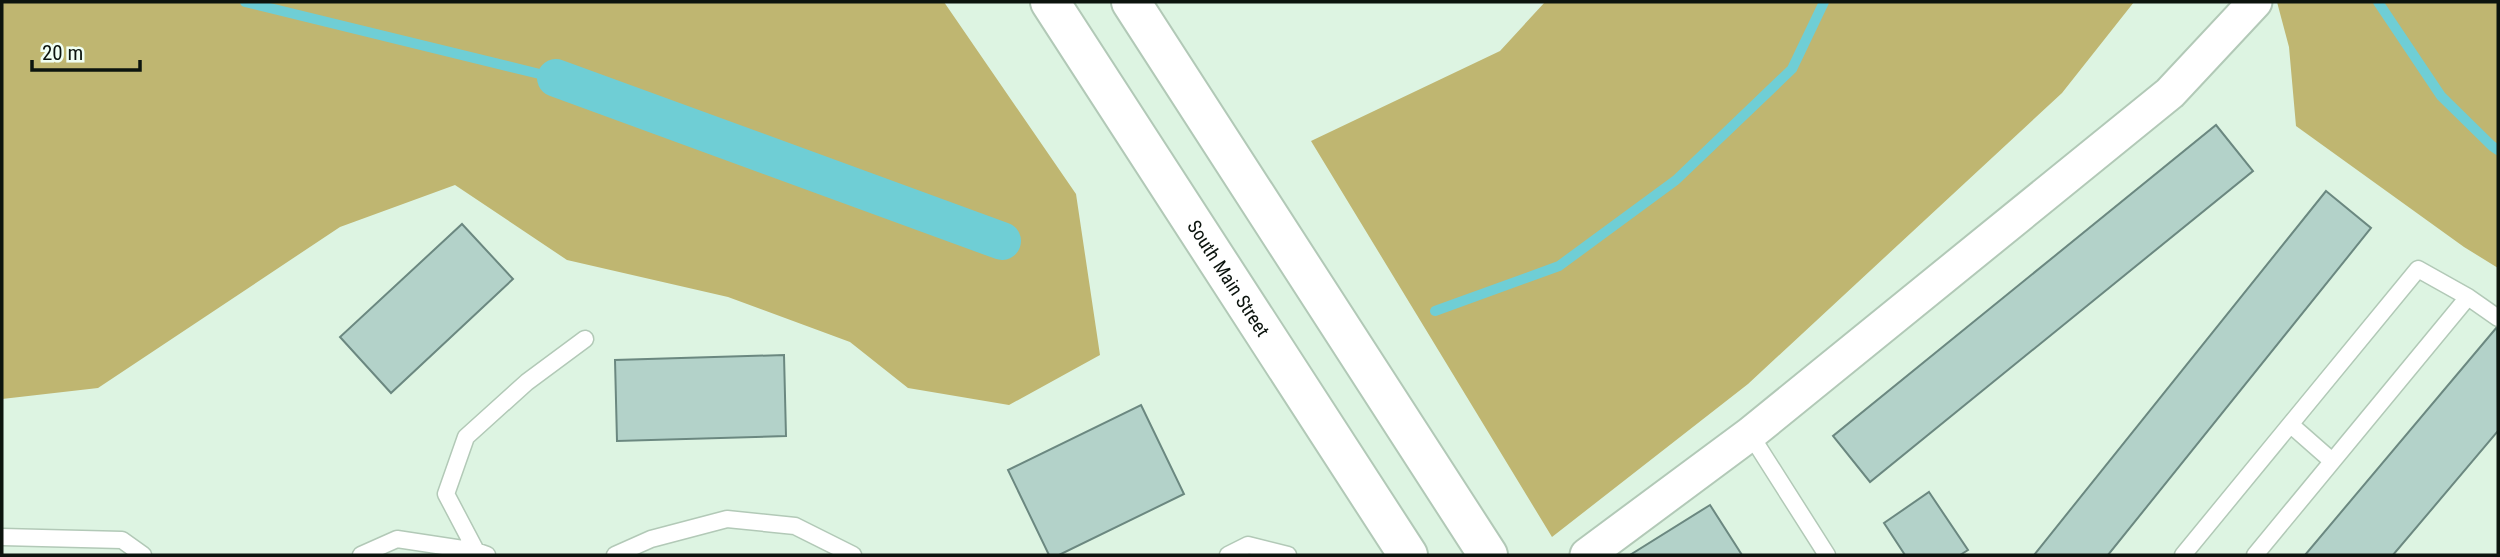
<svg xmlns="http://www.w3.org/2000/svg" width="2500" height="557" viewBox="0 0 2500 557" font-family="'Roboto Condensed',sans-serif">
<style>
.forest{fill:#bfb671}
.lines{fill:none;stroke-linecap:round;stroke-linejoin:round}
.stream{stroke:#6fced5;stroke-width:10}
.canal{stroke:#6fced5;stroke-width:38}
.building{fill:#b3d2c9;stroke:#6b8880;stroke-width:2}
.service-casing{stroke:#b2c9b7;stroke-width:19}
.minor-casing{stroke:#b2c9b7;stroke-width:37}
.secondary-casing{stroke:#b2c9b7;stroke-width:42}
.service{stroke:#fff;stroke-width:16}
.minor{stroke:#fff;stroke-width:33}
.secondary{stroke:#fff;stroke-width:38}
.labels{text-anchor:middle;stroke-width:7;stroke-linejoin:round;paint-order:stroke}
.street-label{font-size:19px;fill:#0c140e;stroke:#f1fff3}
</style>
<rect width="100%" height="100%" fill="#ddf4e2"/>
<!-- forest -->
<path class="forest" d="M2,2H944L1076,194L1100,355L1009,405L908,388L850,342L728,297L567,260L455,185L340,227L98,388L2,399Z
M1545,2H2134L2062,93L1748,384L1552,537L1311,141L1500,51Z
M2277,2H2498V268L2464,247L2296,126L2289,47Z"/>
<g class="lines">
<!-- stream -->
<path class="stream" d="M245,2L556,78
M2378,2L2441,96L2492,146L2498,150
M1435,311L1559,266L1676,180L1792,69L1824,2"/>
<!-- canal -->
<path class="canal" d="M556,78L1002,241"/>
</g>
<!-- building -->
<path class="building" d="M2216,125L2253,171L1870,482L1833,436Z
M2326,191L2371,228L2108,555H2034Z
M462,224L513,279L391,393L340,337Z
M2497,327L2498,431L2393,555H2305Z
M784,355L786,436L617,441L615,360Z
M1141,405L1184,494L1059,555H1049L1008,470Z
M1929,492L1968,550L1960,555H1905L1884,523Z
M1710,505L1742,555H1630Z"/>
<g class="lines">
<!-- service casing -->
<g class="service-casing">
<path id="service" d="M2291,425L2332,461
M1750,434L1827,555
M2,537L122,540L143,555
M361,555L397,539L476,551
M487,555L476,551L446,494L466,437L527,382L585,339
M615,555L651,539L727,519L795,526L853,555
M1228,555L1248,545L1288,555
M2183,555L2418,269L2468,297L2498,318
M2255,555L2468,297"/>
</g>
<!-- minor casing -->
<g class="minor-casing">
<path id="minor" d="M1587,555L1750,434L2170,93L2255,2"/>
</g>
<!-- secondary casing -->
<g class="secondary-casing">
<g id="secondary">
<path id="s1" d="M1050,2L1408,555"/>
<path d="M1131,2L1488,555"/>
</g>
</g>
<!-- service -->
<use href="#service" class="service"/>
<!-- minor -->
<use href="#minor" class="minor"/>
<!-- secondary -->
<use href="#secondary" class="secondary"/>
</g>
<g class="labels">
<!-- street labels -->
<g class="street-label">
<text dy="7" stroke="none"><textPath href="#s1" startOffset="329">South Main Street</textPath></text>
</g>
</g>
<!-- border -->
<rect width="2500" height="557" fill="none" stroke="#0c140e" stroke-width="7"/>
<!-- scale -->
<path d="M32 60v10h108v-10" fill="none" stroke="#0c140e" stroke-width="3.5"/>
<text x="42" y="60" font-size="21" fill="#0c140e" stroke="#f1fff3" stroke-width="5" paint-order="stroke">20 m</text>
</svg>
